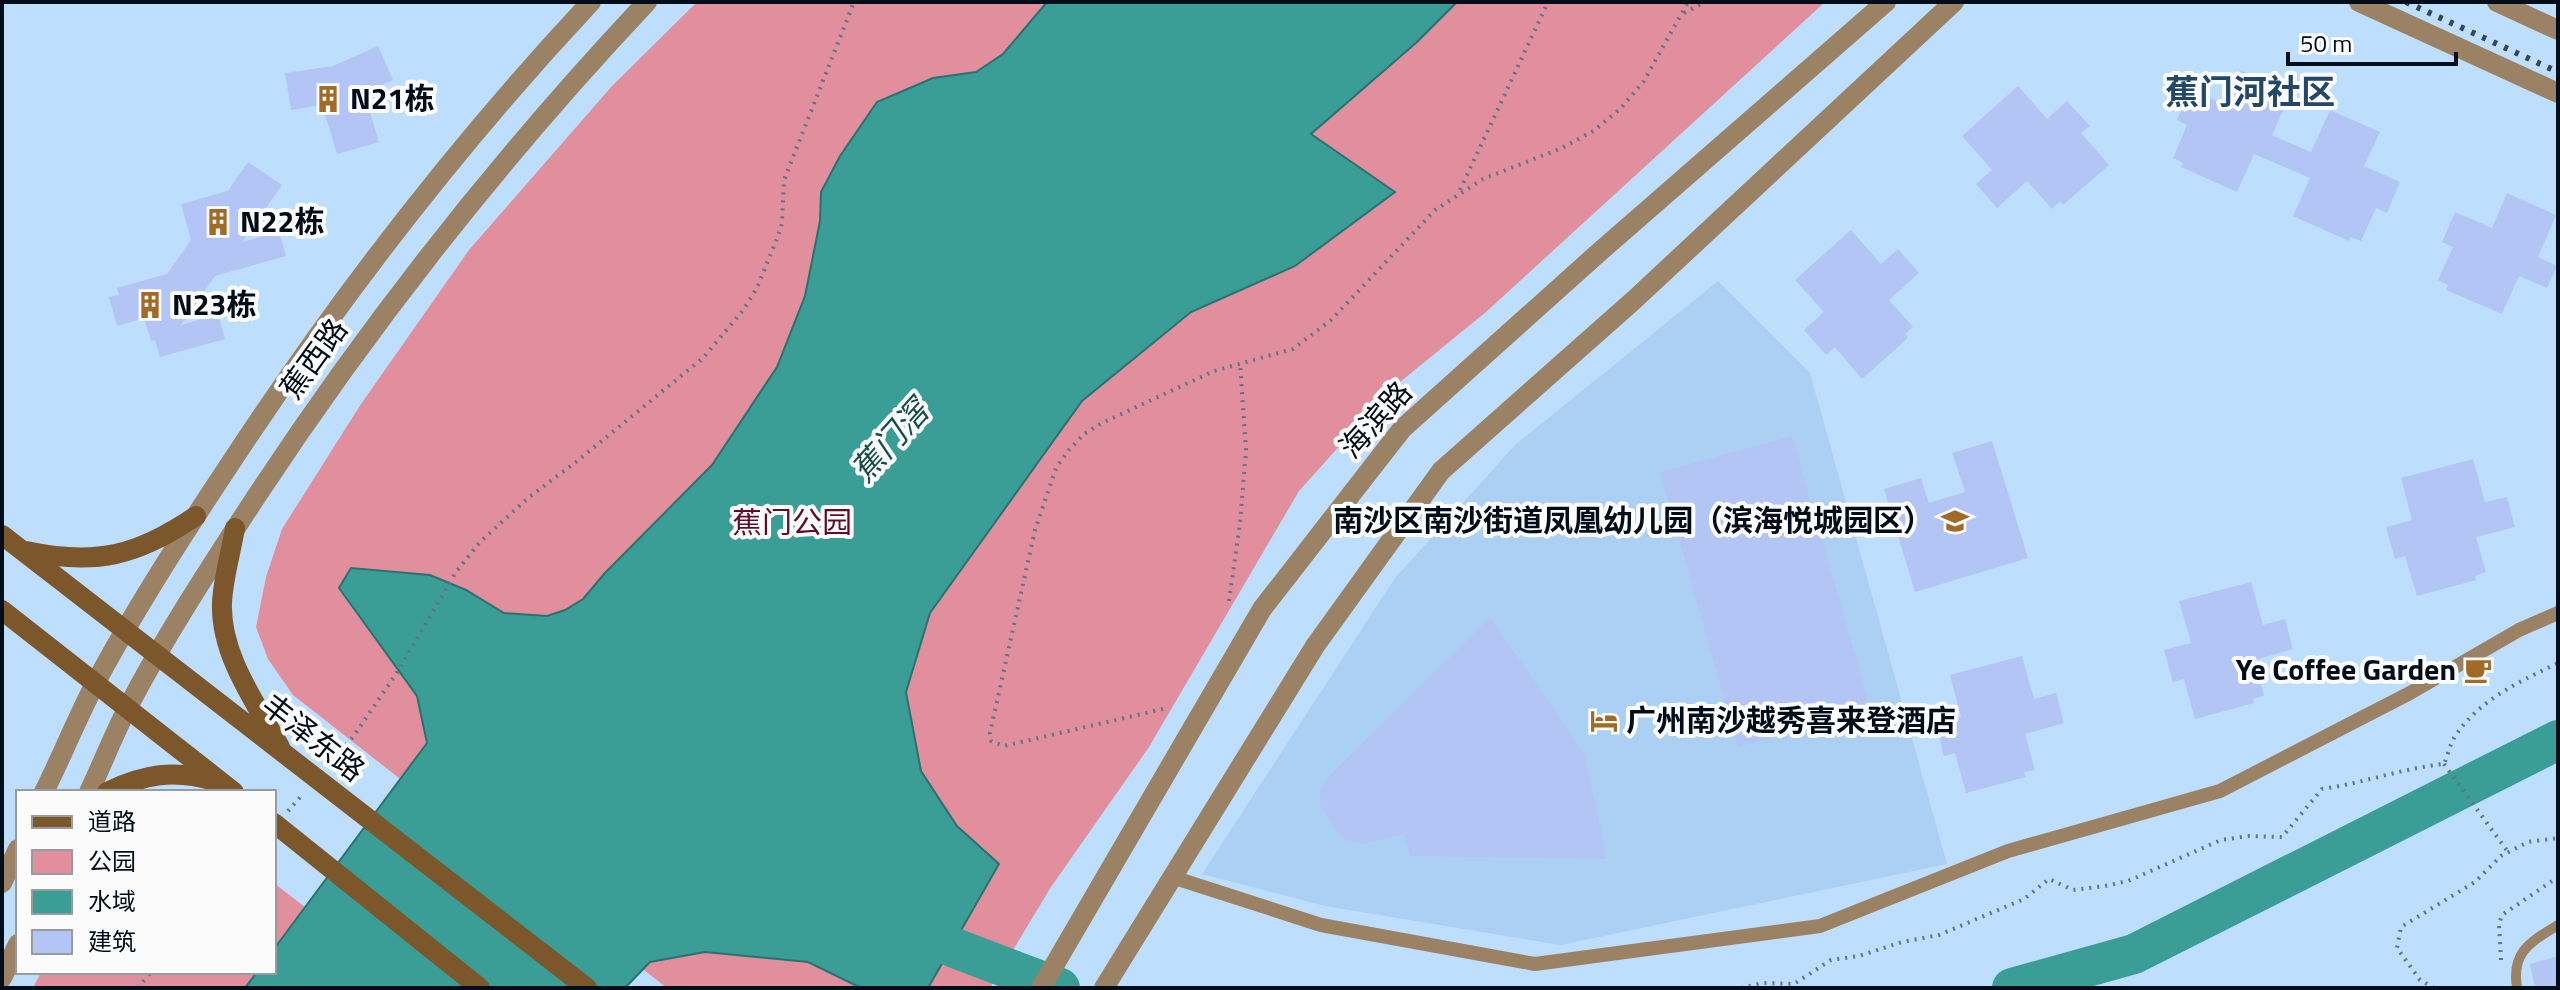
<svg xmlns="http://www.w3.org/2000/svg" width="2560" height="990" viewBox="0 0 2560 990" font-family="'Titillium Web','Noto Sans SC',sans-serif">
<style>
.built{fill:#acd0f3}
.green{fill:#e28f9d}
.water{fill:#3a9d96;stroke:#297271;stroke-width:2}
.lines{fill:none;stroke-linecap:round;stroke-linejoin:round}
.river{stroke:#3a9d96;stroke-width:40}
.building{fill:#b3c5f4}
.path{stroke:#5e748a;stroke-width:4;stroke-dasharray:2 6;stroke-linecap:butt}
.service{stroke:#9c8265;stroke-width:10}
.pedestrian{stroke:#9c8265;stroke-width:14}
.tertiary{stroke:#9c8265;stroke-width:20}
.secondary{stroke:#7c572b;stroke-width:20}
.rail{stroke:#354658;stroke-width:6;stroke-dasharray:4 8;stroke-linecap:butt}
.labels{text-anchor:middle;stroke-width:8;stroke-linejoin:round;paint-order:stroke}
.poi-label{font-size:30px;font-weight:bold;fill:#020d1a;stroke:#fbfbfb;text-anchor:start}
.street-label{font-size:30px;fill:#020d1a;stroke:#fbfbfb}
.park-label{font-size:30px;fill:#5f0c27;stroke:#fbfbfb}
.water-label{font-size:32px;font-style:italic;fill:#144d49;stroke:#fbfbfb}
.quarter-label{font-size:34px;font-weight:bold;fill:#234769;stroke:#fbfbfb}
</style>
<rect width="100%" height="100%" fill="#bedefe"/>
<!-- built -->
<path class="built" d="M1718,281L1810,373L1947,864L1561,945L1325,906L1202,874L1395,578L1515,445Z"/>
<!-- green -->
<path class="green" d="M697,2H1825L1486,312L1389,391L1299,491L1149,747L1051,887L990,988H667L293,695L268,659L256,627L266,577L282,529L361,404L469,250L612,86Z
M274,883L409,988H33L41,972H274Z"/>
<!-- water -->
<path class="water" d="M1047,2H1457L1417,42L1311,134L1395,192L1295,266L1191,312L1082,401L930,613L906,692L921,771L957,826L999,864L928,988H861L808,962L705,952L650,962L625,988H245L257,972H274V949L427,743L417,696L339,588L351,568L430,575L466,590L504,613L547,616L565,610L583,599L604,574L712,465L777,367L805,296L820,221L821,192L840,156L877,102L933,78L976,72L1003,54Z"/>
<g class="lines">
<!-- river -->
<path class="river" d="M952,947L1060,988
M2012,988L2134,954L2558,740"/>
</g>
<!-- building -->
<path class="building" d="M378,46L393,80L364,93L379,142L337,154L322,105L291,110L285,73L333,66Z
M2241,71L2291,93L2272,135L2292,144L2311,152L2330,110L2380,132L2364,166L2400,182L2387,213L2376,208L2361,241L2351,237L2349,241L2293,216L2310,178L2254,154L2237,192L2181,167L2183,163L2173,158L2187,125L2177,120L2190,89L2226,105Z
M2018,86L2047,119L2067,101L2090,126L2081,133L2109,165L2063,205L2060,201L2052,209L2027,181L1997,208L1976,184L1992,170L1962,136Z
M248,162L282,185L242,242L279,232L286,256L215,276L181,325L218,314L225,339L160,357L155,340L151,341L144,318L117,326L109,297L119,295L117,288L167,274L191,240L181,204L228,191Z
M2507,193L2556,215L2538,257L2557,266L2547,288L2519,276L2502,314L2446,290L2448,285L2438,280L2453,247L2442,242L2455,212L2492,228Z
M1851,230L1881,264L1898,249L1919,273L1889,300L1913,327L1905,334L1908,338L1862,379L1835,347L1826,355L1804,330L1824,312L1795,280Z
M1792,436L1871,710L1738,747L1660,472Z
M1992,441L2028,558L1915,592L1884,489L1921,478L1929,503L1965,492L1952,453Z
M2473,459L2485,502L2507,497L2515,527L2476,537L2486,572L2475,576L2476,580L2417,596L2405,556L2395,559L2386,527L2412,520L2401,478Z
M2251,582L2263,625L2285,619L2293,649L2255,660L2264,696L2253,699L2254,703L2195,719L2184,679L2173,682L2164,650L2191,643L2179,601Z
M1490,617L1584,753L1607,859L1410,856L1404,834L1363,844L1346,840L1339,834L1321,806L1320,792L1326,779Z
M2022,656L2034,699L2056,693L2064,723L2025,734L2035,770L2024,772L2026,777L1966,793L1955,753L1944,756L1936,724L1961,717L1950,675Z
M2558,956V988H2535L2530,964Z"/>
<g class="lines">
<!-- path -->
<path class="path" d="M1684,13L1705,2
M1460,190L1548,2
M1229,601L1240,523L1246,450L1240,363
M1163,709L1004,746L991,741L990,733L1035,530L1056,468L1069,450L1084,434L1102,423L1214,371L1293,349L1331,320L1435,210L1483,179L1562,148L1595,130L1621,108L1644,81L1688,2
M330,763L353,737L396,674L456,572L480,542L528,498L576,462L703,358L744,309L757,288L778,236L782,223L784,180L854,2
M2444,764L2508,852
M288,811L303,794
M2501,960L2499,924L2502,915L2558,877
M138,988L151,972
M1741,988L1763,983L1794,984L1831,960L1859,956L1902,942L1939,935L2024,899L2049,879L2073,890L2105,886L2128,881L2221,840L2249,836L2282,837L2322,789C2364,783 2403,768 2444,764C2448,755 2450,743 2456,735C2480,699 2521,681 2558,663
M2434,988L2420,980L2397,948L2401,927L2475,882L2501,856L2528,842L2558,838"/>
<!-- service -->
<path class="service" d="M2517,988C2511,951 2531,942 2558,925"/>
<!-- pedestrian -->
<path class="pedestrian" d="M1172,877L1321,925L1535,964L1820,926L2008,851L2220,791L2410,693L2519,630L2558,613"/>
<!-- tertiary -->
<path class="tertiary" d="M2359,2L2558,93
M2497,2L2558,30
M44,792C62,756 77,718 96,682C135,609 180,539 226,470C334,305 456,146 591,2
M89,792C102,765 113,736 127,709C165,636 211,566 256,497C372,321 502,156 647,2
M2,883L18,849
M2,978L18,944
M1041,988L1262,609L1402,429L1596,255L1886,2
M1104,988L1315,646L1441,471L1634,300L1954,2"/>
<!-- secondary -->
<path class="secondary" d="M235,528C231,553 223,578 222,603C220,655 256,703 280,747
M2,535L587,988
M26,551C96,566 137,556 196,516
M2,610L234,792
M107,792C144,774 174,769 215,781
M274,823L480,988"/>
<!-- rail -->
<path class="rail" d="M2406,2L2558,72"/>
</g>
<!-- icons -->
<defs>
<g id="building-bare" transform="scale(2.16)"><path d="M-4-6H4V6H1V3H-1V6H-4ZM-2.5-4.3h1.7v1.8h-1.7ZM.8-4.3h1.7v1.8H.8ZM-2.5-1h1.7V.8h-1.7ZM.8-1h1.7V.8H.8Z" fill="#a16a25" stroke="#fbfbfb" stroke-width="2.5" paint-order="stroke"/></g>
<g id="school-bare" transform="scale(2.16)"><path d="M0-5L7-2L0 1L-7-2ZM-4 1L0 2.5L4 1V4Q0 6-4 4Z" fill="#a16a25" stroke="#fbfbfb" stroke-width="2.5" paint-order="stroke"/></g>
<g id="cafe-bare" transform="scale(2.16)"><path d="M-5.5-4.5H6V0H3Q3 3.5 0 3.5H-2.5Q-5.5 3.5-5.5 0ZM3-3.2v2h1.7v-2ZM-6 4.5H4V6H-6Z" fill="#a16a25" stroke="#fbfbfb" stroke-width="2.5" paint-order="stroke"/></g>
<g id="hotel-bare" transform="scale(2.16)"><path d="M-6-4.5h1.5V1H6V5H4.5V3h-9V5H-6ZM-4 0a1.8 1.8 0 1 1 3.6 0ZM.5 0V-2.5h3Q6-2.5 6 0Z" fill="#a16a25" stroke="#fbfbfb" stroke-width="2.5" paint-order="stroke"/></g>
</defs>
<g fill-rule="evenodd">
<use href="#building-bare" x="328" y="99"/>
<use href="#building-bare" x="218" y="222"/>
<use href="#building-bare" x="150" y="305"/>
<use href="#school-bare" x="1955" y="521"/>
<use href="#cafe-bare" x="2478" y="670"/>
<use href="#hotel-bare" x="1604" y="721"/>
</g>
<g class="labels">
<!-- poi labels -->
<g class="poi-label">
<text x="350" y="109">N21栋</text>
<text x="240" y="232">N22栋</text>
<text x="172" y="315">N23栋</text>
<text x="1933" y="531" text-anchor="end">南沙区南沙街道凤凰幼儿园（滨海悦城园区）</text>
<text x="2456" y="680" text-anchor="end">Ye Coffee Garden</text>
<text x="1626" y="731">广州南沙越秀喜来登酒店</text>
</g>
<!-- street labels -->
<g class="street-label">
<text transform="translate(314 359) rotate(-54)" y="10">蕉西路</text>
<text transform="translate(1376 420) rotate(-48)" y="10">海滨路</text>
<text transform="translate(313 738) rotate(38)" y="10">丰泽东路</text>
</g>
<!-- park labels -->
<g class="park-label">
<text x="792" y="533">蕉门公园</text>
</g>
<!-- water labels -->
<g class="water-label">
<text transform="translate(890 441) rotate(-48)" y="11">蕉门滘</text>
</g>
<!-- quarter labels -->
<g class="quarter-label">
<text x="2250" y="104">蕉门河社区</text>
</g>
</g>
<!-- border -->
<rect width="2560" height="990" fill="none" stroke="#020d1a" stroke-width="8"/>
<!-- legend -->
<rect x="16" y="790" width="260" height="184" fill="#fbfbfb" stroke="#979ca1" stroke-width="2"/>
<rect x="32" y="816" width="40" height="12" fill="#7c572b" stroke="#979ca1" stroke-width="2"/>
<text x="88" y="830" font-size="24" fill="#020d1a">道路</text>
<rect x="32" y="850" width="40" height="24" fill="#e28f9d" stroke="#979ca1" stroke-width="2"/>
<text x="88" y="870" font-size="24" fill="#020d1a">公园</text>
<rect x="32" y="890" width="40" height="24" fill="#3a9d96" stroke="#979ca1" stroke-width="2"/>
<text x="88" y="910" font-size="24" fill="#020d1a">水域</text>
<rect x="32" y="930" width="40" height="24" fill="#b3c5f4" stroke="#979ca1" stroke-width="2"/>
<text x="88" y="950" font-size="24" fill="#020d1a">建筑</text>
<!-- scale -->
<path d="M2288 52v12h168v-12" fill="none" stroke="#020d1a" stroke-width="4"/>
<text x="2300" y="52" font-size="24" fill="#020d1a" stroke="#fbfbfb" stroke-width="6" paint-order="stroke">50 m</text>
</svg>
